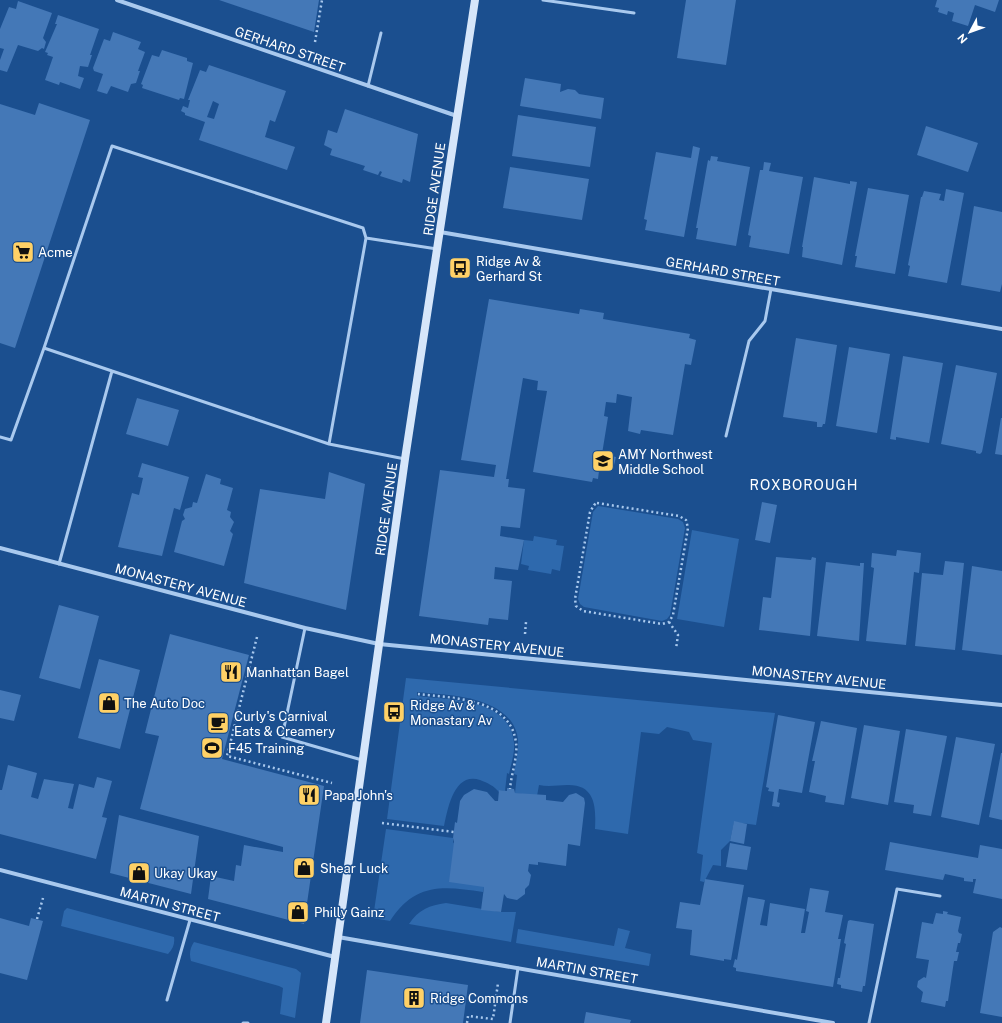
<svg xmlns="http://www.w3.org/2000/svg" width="1002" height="1023" viewBox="0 0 1002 1023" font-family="'Public Sans',sans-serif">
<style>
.green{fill:#2e69ad}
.building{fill:#4478b7;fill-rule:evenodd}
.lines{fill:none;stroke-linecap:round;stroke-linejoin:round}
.path{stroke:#a9c9ee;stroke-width:2.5;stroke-dasharray:2 3;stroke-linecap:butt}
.lane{stroke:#a9c9ee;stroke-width:3}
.street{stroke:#a9c9ee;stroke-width:4}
.secondary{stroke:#d6e6fa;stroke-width:8}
.labels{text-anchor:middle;stroke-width:3;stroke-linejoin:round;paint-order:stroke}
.street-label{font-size:13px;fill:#fff;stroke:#1b4f8f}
.poi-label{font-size:13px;fill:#fff;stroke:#1b4f8f;text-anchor:start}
.neighbourhood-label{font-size:14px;letter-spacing:1px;fill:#fff;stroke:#1b4f8f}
</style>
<rect width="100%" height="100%" fill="#1b4f8f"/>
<!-- green -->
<path class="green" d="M598,506L678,519L683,522L685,528L670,615L667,619L662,621L584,607L580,604L578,599L593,512Z
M692,530L739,539L724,627L677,619Z
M534,536L557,540L556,545L564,546L560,571L552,569L551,574L528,570L529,566L521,564L524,540L533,541Z
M406,678L775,713L756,825L734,822L730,841L721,850V866L713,865L704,882L700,881L703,855L697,853L712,743L693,740L689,732L667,727L659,734L641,732L628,834L595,829C596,808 596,784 567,785C558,785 549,787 539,785L537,796L515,793L517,775L514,774C516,761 520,747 517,734C507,696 448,695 417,692V696C450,700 510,698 514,743C515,753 511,764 509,774L507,773L505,791L499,790V792C494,786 488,783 480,780C454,772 448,808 444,826L387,819Z
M386,829L453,838V842L484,887L483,892C444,886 415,882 390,921L373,918Z
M446,903L501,912H516L511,942L409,924C418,910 430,905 446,903Z
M67,908L174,937C175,944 173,949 168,954L61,926L64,911Z
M618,928L630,931L625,948L651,954L649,966L516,943L518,929L614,946Z
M194,942L296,969L301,973L295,1018L280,1014L283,988L279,986L191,961C189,954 190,948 194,942Z"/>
<!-- building -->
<path class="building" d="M219,0H319L314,32Z
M686,0H736L726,65L677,58Z
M937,0H999L995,12L975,5L968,26L952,21L954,13L948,11L947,15L938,12L939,8L935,7Z
M18,1L52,13L43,38L46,42L44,49L42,48L38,51L18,45L7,72L0,70V60L4,49L0,48V29L9,7L16,9Z
M58,15L99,29L90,55H92L88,67L80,66L78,76L84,78L80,89L60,82L59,85L45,80L53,57L47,55L48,53L45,52L57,24H55Z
M113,32L141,42L138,49L145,52L138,71H140L136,83L131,84L128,92L111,86L107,94L97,91L103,74L94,71L93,68L104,39L110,41Z
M162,50L187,58V61L193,63L184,99L180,98L179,100L142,88L143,85L141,84L152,55L159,57Z
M209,65L286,91L275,122L270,120L265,137L295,147L287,170L199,140L205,122L185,115V113L181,111L183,106L188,108L190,100H188L200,70L206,72ZM213,101L219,104L214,119L207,117Z
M525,78L561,84L560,92L568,89L575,90L579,94L604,98L601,119L520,106Z
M39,103L90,120L15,348L0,343V104L35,115Z
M345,109L418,134L410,182L403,179L402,183L380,176L382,172L380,171L378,175L363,170L365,166L330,155L332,149L324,145L328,130L337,133Z
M518,115L596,127L590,167L512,156Z
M926,126L978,143L968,172L917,155Z
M693,146L700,148L684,237L645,230L647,220L644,219L656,152L691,158Z
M711,156L718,157L717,161L750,167L736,246L696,239L698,228H696L708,160L710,161Z
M764,162L771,163L769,171L803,177L789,254L749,247L751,236L748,235L760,170H763Z
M510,167L589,179L582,220L503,208Z
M814,177L850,184V181L857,182L842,265L802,257L803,247H802Z
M868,188L909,195L895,274L855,267L857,256H855Z
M946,189L964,193L947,283L908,276L910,266L908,265L921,197H922L924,191L941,194L939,200L944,201Z
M974,206L1002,212V284L1000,292L961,285Z
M489,299L579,314L580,309L604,313L603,319L690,334L689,338L696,340L691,365L685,364L673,435L641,430L640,434L628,431L632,397L617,394L616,403L606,402L604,416L608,417L602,454L616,457L614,465L600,463L598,479L593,478L592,482L533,472L547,391L537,390L538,381L523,378L506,479H509L508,487L525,489L520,528L501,526L500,536L524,540L518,570L495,567L494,579L512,581L508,620L489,618L488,625L419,616L440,470L494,477L496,465L461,460Z
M796,338L837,345L825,424H823L822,427H817V422L783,417Z
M849,347L890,354L877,433L836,426Z
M903,356L943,363L929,443L896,437V440L890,439Z
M956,365L997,373L982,452L980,454L976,453V451L941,444Z
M137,398L179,410L168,446L126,434Z
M1001,418H1002V455L995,454Z
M142,463L189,477L180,510L174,508L162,556L118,547L132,493L139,495L143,478L138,477Z
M329,472L365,484L346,610L244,583L260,489L325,499Z
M206,474L221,479L220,484L233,488L227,510L231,512L230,517L234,522L230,531L233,534L224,566L174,552L182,521L185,519L183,515L185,509L192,507L193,502L197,503Z
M762,502L777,505L770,543L755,540Z
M897,550L921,553L919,573L914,572L906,645L866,641L874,568L871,567L872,553L896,556Z
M776,557L811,560L812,557L816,558L810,636L759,630L763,597L771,598Z
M945,561L964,563L955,650L915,646L922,573L943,575Z
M826,562L860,566V563H864L859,641L817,636Z
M972,566L1002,571V655L962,650Z
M59,605L99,616L80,689L39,678Z
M170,634L249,655L222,759L324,786L304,924L208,899L211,876L234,881L236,865L241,866L244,845L283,852V847L140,809L159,736L145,733Z
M99,659L140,670L120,749L78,738Z
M0,690L21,695L14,721L0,718Z
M778,715L815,722L802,793L779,789L777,802L780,803L779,807L772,806L774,792L768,791L769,788L766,787Z
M821,721L857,728L844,805L825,802L826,796L809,792L815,761H812Z
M864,725L900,731L888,805L851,798Z
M906,729L947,736L931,816L913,813L914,805L894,802Z
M956,737L995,744L979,825L941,817Z
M1001,753H1002V820L989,817Z
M8,765L37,773L31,797L38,799L44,779L74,784L68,808L73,809L79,784L94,788L97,777L112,781L102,817L107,818L96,859L0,834V790H2Z
M507,788L514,789L515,793L546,795V800L563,802L569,795L576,793L584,798L585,803L580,846L568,844L566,866L538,862V865L529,864L528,871L531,875L529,885L525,889V894L517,900L507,898L504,894L501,912L481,910L484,887L449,882L454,842L453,838L455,822L457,823L460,801L464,795L474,789L487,792L495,801H498L499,790L507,791Z
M119,815L199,836L191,894L110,873Z
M734,821L747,824L744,844L730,841Z
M890,842L978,858L980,845L1002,849V899L973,893L976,879H973V882L964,881V878L945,874L943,880L885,870Z
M730,843L751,847L747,870L726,867Z
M705,879L744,885L731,960L724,959V961L690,955L692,930L676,928L680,902L700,905Z
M810,888L829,891L825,912L843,915L838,939H841L833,987L736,971V968L733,967L735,959L737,960L748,897L765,900L760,925L767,926L770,903L805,909L801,933H805L809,912L806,911Z
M943,911L948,912L947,914L961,917L958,931L959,933L962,934L960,943H958L956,952H959L957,961H954L948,1001H946L945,1007L921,1002L923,992L917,987L918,981L924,977L926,978L929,960L916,958L922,922L933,924L936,913L943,914Z
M0,918L29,926L31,918L43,921L27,980L0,973Z
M850,920L874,924L865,986H863L862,992L841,988V985L837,984L838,978H840L846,944L844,943L848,921Z
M1000,927L1002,928V1017L980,1013L993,932Z
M367,970L468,985L463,1023H360Z
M586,1012L631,1020L630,1023H584Z"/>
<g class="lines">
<!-- path -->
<path class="path" d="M315,42L322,0
M597,503L679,516L686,520L688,528L673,615L669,622L662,624L583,611L576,606L575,599L590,512L594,505Z
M669,622L678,635L676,649
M525,634L526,622
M257,637L227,756L332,783
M418,694C452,698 511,698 516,743C518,756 511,775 510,789
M382,823L454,832
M37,919L43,898
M467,1023L468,1016L493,1019L498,983"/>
<!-- lane -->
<path class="lane" d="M543,0L634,13
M368,86L381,33
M366,238L437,249
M112,371L44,348L112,146L363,228L366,238L329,444
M726,436L749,341L765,321L771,289
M0,437L11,440L44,348
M59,564L112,371L329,444L405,459
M305,628L282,737L362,760
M167,1000L190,920
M243,1023H248
M510,1023L518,968
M869,1023L897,889L940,896"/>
<!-- street -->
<path class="street" d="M117,0L457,116
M440,232L1002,329
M0,548L305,628L379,644L1002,705
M0,870L335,957
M338,937L833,1023"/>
<!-- secondary -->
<path class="secondary" d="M326,1023L405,459L475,0"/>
</g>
<!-- icons -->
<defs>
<g id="supermarket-square" transform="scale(1.15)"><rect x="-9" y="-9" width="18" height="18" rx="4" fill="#ffd166" stroke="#1b4f8f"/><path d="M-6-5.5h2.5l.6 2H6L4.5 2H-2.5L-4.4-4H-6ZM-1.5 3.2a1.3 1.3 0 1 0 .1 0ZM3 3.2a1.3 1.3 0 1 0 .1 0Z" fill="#111"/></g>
<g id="bus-square" transform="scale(1.15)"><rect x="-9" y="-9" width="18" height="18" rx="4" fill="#ffd166" stroke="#1b4f8f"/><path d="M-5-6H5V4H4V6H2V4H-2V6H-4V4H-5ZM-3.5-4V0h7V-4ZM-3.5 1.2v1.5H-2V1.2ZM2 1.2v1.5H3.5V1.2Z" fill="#111"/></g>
<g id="school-square" transform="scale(1.15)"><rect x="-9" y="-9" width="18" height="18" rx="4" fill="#ffd166" stroke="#1b4f8f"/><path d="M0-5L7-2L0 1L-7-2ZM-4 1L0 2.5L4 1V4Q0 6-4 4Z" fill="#111"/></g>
<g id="restaurant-square" transform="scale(1.15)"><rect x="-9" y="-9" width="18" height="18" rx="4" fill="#ffd166" stroke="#1b4f8f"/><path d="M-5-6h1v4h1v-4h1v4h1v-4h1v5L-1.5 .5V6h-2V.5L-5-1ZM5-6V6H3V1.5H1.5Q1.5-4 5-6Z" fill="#111"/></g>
<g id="shop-square" transform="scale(1.15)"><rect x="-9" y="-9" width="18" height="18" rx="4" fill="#ffd166" stroke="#1b4f8f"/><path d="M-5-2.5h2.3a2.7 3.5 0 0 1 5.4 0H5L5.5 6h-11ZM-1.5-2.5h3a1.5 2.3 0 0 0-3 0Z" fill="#111"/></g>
<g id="cafe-square" transform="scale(1.15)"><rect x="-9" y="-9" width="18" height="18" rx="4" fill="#ffd166" stroke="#1b4f8f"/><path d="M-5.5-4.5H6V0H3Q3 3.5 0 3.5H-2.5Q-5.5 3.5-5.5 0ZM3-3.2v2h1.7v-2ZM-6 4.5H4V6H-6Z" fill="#111"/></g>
<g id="stadium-square" transform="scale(1.15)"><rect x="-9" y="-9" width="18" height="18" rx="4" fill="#ffd166" stroke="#1b4f8f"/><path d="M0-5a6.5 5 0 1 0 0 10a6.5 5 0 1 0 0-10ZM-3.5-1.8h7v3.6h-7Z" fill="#111"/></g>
<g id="building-square" transform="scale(1.15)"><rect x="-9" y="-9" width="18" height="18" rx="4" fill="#ffd166" stroke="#1b4f8f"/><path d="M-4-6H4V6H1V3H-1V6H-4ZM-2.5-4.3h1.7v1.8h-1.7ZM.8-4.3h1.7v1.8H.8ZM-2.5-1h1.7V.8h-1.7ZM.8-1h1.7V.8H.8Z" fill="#111"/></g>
</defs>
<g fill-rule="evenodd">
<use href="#supermarket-square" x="23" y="252"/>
<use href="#bus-square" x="460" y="268"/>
<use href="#school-square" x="603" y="461"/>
<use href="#restaurant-square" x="231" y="672"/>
<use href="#shop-square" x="109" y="703"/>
<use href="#bus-square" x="394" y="712"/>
<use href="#cafe-square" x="218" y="723"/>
<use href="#stadium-square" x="212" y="748"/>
<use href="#restaurant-square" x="309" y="795"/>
<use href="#shop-square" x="304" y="868"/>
<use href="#shop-square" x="139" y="873"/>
<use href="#shop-square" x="298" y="912"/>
<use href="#building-square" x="414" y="998"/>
</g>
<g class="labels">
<!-- street labels -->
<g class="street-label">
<text transform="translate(290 49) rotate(19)" y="5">GERHARD STREET</text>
<text transform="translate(434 189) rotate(-82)" y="5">RIDGE AVENUE</text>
<text transform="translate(723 271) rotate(10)" y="5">GERHARD STREET</text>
<text transform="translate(386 509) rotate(-82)" y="5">RIDGE AVENUE</text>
<text transform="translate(181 585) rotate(15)" y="5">MONASTERY AVENUE</text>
<text transform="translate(497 645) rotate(6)" y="5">MONASTERY AVENUE</text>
<text transform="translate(819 677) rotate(6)" y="5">MONASTERY AVENUE</text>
<text transform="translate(170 904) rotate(15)" y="5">MARTIN STREET</text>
<text transform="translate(587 970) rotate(10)" y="5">MARTIN STREET</text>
</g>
<!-- poi labels -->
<g class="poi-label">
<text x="38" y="257">Acme</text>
<text x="476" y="266">Ridge Av &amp;<tspan x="476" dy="15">Gerhard St</tspan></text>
<text x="618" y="459">AMY Northwest<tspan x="618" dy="15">Middle School</tspan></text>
<text x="246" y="677">Manhattan Bagel</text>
<text x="124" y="708">The Auto Doc</text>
<text x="410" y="710">Ridge Av &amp;<tspan x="410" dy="15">Monastary Av</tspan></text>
<text x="234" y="721">Curly's Carnival<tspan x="234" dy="15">Eats &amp; Creamery</tspan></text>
<text x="228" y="753">F45 Training</text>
<text x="324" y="800">Papa John's</text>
<text x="320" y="873">Shear Luck</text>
<text x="154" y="878">Ukay Ukay</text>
<text x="314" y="917">Philly Gainz</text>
<text x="430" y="1003">Ridge Commons</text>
</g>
<!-- neighbourhood labels -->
<g class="neighbourhood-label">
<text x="804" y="490">ROXBOROUGH</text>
</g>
</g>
<!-- north arrow -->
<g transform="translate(970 32) rotate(229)" stroke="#1b4f8f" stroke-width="3" paint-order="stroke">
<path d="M0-3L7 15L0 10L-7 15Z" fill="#ffffff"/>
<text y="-6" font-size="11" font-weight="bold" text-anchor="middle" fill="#ffffff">N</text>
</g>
</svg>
